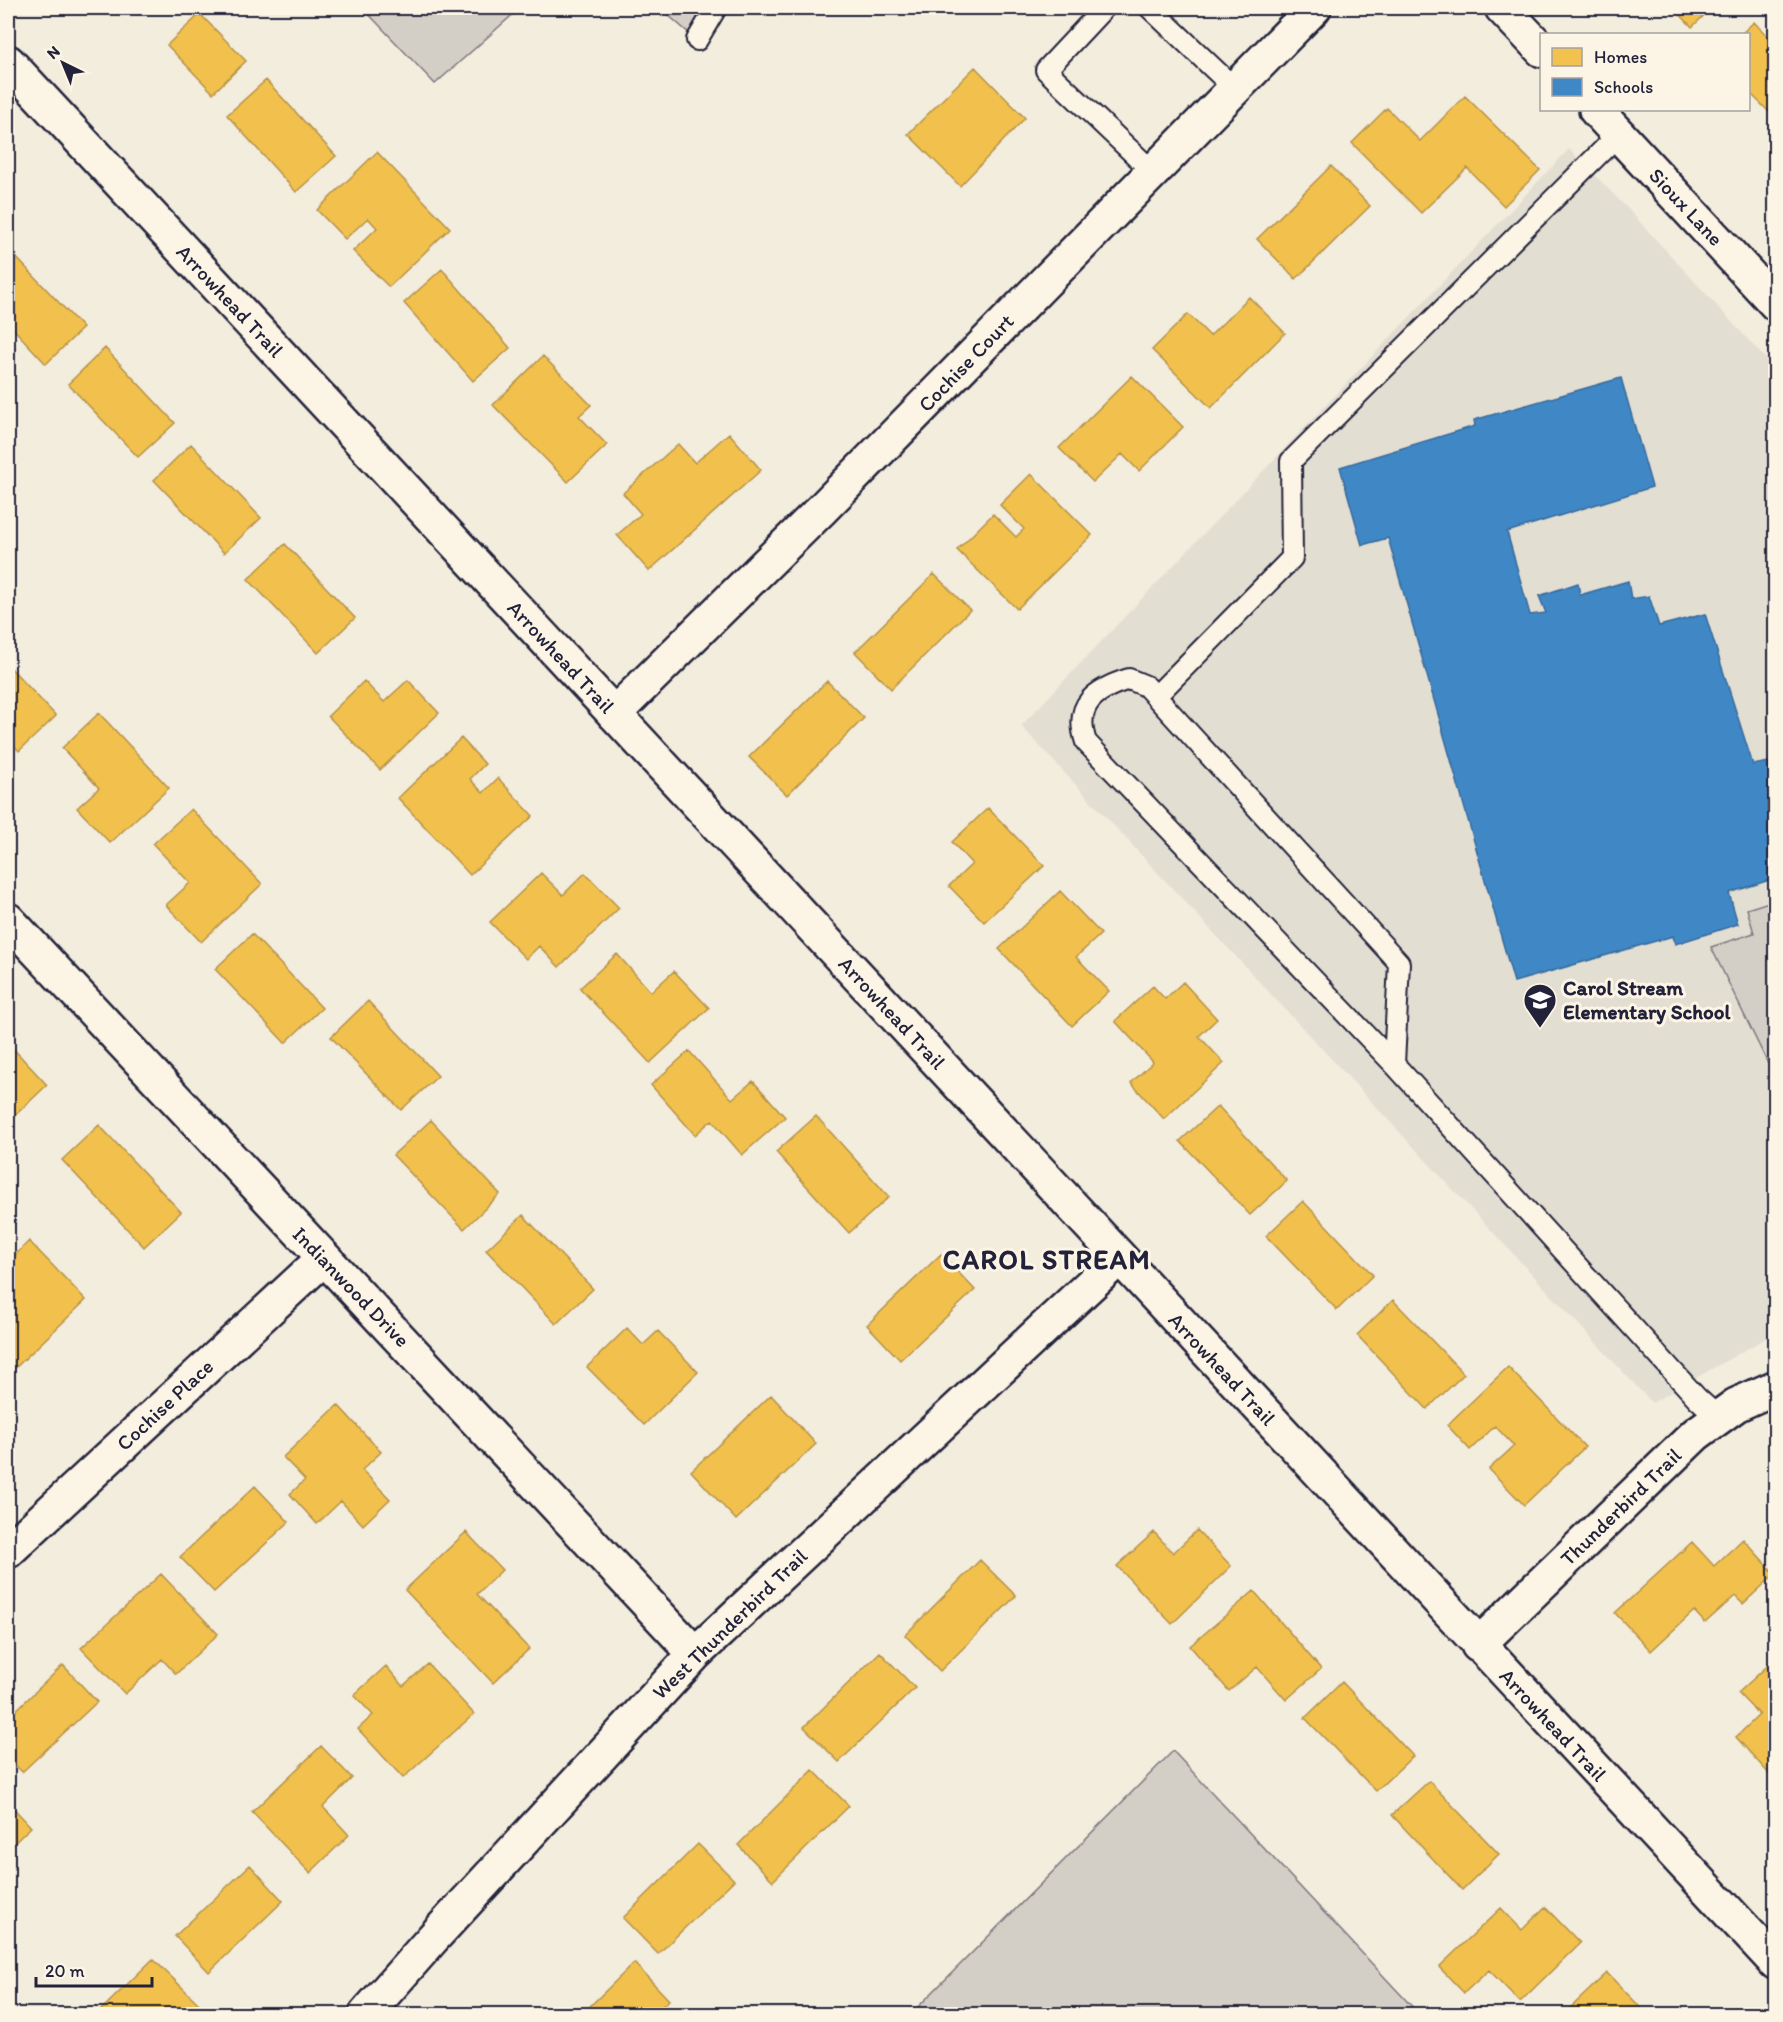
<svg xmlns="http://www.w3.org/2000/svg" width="1783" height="2022" viewBox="0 0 1783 2022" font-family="Itim,sans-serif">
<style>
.built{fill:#e3ded2}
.green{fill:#d4cfc6;stroke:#7b7880;stroke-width:1.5}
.homes{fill:#f2c14e;stroke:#b49148;stroke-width:1.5}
.schools{fill:#3f88c5;stroke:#36699c;stroke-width:1.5}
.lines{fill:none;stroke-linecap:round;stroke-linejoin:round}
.lane-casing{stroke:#22223b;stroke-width:24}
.street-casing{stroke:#22223b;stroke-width:38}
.lane{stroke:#fcf5e5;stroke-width:20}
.street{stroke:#fcf5e5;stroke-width:33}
.labels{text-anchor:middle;stroke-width:6;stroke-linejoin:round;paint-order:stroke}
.street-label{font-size:21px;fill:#22223b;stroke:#fcf5e5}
.poi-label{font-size:21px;font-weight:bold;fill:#22223b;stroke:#fcf5e5;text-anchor:start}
.district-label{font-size:27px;font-weight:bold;letter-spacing:1.5px;fill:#22223b;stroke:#fcf5e5}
</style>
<rect width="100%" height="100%" fill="#f3edde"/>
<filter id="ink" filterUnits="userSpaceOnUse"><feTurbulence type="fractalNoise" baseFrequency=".0167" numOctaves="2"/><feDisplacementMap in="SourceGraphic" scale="12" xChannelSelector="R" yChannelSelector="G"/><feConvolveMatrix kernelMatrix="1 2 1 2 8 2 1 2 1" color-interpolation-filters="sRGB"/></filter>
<g filter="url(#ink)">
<!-- built -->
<path class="built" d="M1569,149L1627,208L1775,369V1333L1652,1403L1021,726Z"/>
<!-- green -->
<path class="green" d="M363,8H520L435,84Z
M660,8H717L697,40Z
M1775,900H1776L1775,1078L1711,947L1754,933L1747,909Z
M1173,1751L1419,2014H911Z"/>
<!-- homes -->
<path class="homes" d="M1674,8H1712L1692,27Z
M200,14L246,61L213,93L167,45Z
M1754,22L1776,45V119L1748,91V34H1741Z
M975,67L1025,118L960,186L908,134Z
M266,80L336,156L296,192L227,115Z
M1465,96L1540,170L1504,206L1467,168L1421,213L1352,143L1387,108L1420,141Z
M377,152L450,228L389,287L353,251L377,228L368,218L345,239L317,210Z
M1331,166L1370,206L1296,279L1257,239Z
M13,254L83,328L46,364L8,323V259Z
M442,269L510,348L473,381L404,303Z
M1249,297L1285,333L1211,408L1152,350L1188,314L1210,336Z
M105,348L175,423L138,457L68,384Z
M543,356L591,405L579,416L607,445L568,482L493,405Z
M1132,376L1183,427L1139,471L1122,454L1093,482L1059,448Z
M729,433L761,470L649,571L617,535L641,514L623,493L678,444L695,463Z
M191,444L261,518L224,553L154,480Z
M1031,474L1092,535L1017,609L957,550L993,514L1016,537L1024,529L1000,505Z
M285,544L355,618L318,653L248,579Z
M934,574L970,610L891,689L855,652Z
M8,665L56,716L19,751L8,739Z
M408,680L439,713L380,770L328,716L364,681L384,702Z
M827,681L864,718L787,795L749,757Z
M99,713L169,788L110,843L77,808L99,788L62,748Z
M461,738L485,764L470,779L483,793L498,778L533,816L470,875L398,798Z
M988,808L1044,866L984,922L949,886L972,864L952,842Z
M191,809L262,884L201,942L166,905L190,883L153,844Z
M541,873L563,895L585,873L619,908L559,967L539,946L526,959L490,922Z
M1060,891L1101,934L1076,957L1109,991L1072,1026L999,949Z
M252,934L322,1008L285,1043L215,969Z
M617,954L651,992L674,971L709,1008L650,1063L580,988Z
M1183,982L1217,1019L1199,1036L1224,1063L1164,1119L1131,1083L1153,1062L1115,1021L1153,986L1165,999Z
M368,1001L438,1076L401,1110L331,1037Z
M8,1043L47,1085L10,1120L8,1117Z
M689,1051L732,1099L753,1081L785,1117L742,1155L712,1120L695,1135L651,1085Z
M1218,1106L1287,1181L1250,1215L1180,1141Z
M816,1116L889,1197L849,1233L776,1152Z
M431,1120L500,1194L464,1229L393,1155Z
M99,1125L181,1212L144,1247L62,1160Z
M1303,1201L1373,1275L1337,1310L1266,1236Z
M523,1215L593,1289L556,1324L486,1250Z
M29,1241L86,1300L9,1374L8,1262Z
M941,1254L975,1290L900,1360L867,1325Z
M1393,1300L1464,1374L1427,1409L1357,1335Z
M627,1328L643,1345L658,1331L698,1372L644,1425L587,1367Z
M1508,1367L1585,1447L1524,1505L1489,1469L1514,1446L1495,1426L1470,1450L1447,1425Z
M771,1395L816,1444L736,1520L691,1471Z
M338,1405L381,1452L362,1470L390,1499L363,1525L341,1501L317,1524L290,1494L305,1480L283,1457Z
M255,1486L289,1522L214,1592L180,1557Z
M1197,1530L1231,1566L1172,1624L1117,1566L1154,1532L1173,1553Z
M466,1532L502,1570L477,1594L529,1649L493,1683L405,1590Z
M1743,1539L1775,1574L1743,1604L1735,1596L1705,1623L1694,1611L1651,1651L1615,1613L1692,1542L1714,1566Z
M980,1560L1016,1596L940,1671L905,1635Z
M161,1574L218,1634L176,1674L162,1659L125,1694L81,1648Z
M1254,1591L1321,1669L1286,1700L1257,1667L1229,1691L1190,1646Z
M880,1652L915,1688L839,1762L804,1727Z
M1776,1658V1770L1770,1775L1736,1737L1759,1715L1738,1693Z
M428,1664L474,1714L403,1778L358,1729L373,1715L354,1695L386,1666L403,1686Z
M63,1665L97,1702L22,1772L8,1757V1718Z
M1342,1682L1413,1756L1376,1791L1305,1718Z
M321,1746L352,1778L323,1807L349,1835L310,1873L252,1812Z
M813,1770L849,1806L773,1881L738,1845Z
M1429,1781L1499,1854L1462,1890L1392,1815Z
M8,1802L31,1827L8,1849Z
M698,1844L734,1880L658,1954L623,1918Z
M250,1865L283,1901L209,1972L175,1936Z
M1545,1907L1580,1943L1520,2002L1489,1970L1464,1993L1439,1967L1501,1908L1522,1930Z
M153,1959L199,2004L188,2014H97Z
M634,1963L669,2000L654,2014H582Z
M1607,1973L1647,2014H1564Z"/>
<!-- schools -->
<path class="schools" d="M1621,378L1652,487L1507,532L1530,615L1546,613L1539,596L1578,583L1580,595L1628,581L1631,599L1649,596L1659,626L1705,614L1753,765L1774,761L1776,765V878L1729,893L1738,924L1675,944L1673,936L1514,982L1388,538L1362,545L1340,467L1475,426L1474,420Z"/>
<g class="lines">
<!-- lane casing -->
<g class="lane-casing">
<path id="lane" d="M1104,8L1046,70L1153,172
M1150,8L1235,89
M697,40L716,8
M1156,696L1292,558L1291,461L1619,134
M1394,1064L1399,963L1146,686L1129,679C1096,689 1073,704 1086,742L1394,1064L1697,1398L1719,1418"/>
</g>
<!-- street casing -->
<g class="street-casing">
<path id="street" d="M1502,8L1542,50
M8,62L1776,1963
M1596,110L1776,304
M614,714L822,509L1314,8
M8,920L695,1654
M8,1551L323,1259
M1478,1645L1696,1434L1736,1405L1776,1387
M366,2014L433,1938L695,1654L1119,1258"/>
</g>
<!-- lane -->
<use href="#lane" class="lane"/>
<!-- street -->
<use href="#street" class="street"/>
</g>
</g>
<!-- icons -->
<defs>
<g id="school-pin" transform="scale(1.725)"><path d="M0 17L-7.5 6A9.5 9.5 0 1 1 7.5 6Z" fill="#22223b" stroke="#fcf5e5"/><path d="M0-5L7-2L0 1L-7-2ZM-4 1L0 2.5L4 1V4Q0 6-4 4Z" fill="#fff"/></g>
</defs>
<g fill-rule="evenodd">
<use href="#school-pin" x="1540" y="1000"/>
</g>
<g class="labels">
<!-- street labels -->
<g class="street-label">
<text transform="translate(1686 207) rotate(47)" y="7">Sioux Lane</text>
<text transform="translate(230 301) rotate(47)" y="7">Arrowhead Trail</text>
<text transform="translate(966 363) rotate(-46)" y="7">Cochise Court</text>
<text transform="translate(561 657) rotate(47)" y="7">Arrowhead Trail</text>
<text transform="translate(892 1013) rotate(47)" y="7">Arrowhead Trail</text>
<text transform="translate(351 1287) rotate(46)" y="7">Indianwood Drive</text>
<text transform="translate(1222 1369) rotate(47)" y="7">Arrowhead Trail</text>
<text transform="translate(165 1405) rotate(-43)" y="7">Cochise Place</text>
<text transform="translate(1621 1507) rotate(-44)" y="7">Thunderbird Trail</text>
<text transform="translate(730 1624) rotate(-44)" y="7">West Thunderbird Trail</text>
<text transform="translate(1553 1725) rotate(47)" y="7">Arrowhead Trail</text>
</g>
<!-- poi labels -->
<g class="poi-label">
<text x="1563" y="995">Carol Stream<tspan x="1563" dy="24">Elementary School</tspan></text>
</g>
<!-- district labels -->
<g class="district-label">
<text x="1047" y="1269">CAROL STREAM</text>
</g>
</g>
<!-- margin -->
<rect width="1783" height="2022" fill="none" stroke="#fcf5e5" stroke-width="30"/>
<rect x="15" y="15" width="1753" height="1992" fill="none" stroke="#22223b" stroke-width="2" filter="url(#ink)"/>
<!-- legend -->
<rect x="1540" y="33" width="210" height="78" fill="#fcf5e5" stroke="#a5a1a1" stroke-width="1.5"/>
<rect x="1552" y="48" width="30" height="18" fill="#f2c14e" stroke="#a5a1a1" stroke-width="1.5"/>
<text x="1594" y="63" font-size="18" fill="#22223b">Homes</text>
<rect x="1552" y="78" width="30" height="18" fill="#3f88c5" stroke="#a5a1a1" stroke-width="1.5"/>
<text x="1594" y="93" font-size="18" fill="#22223b">Schools</text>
<!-- north arrow -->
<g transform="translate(63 63) rotate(317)" stroke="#fcf5e5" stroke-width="4.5" paint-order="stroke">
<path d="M0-4.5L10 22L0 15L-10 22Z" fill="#22223b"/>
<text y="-9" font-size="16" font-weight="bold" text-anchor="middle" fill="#22223b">N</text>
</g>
<!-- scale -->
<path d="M36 1977v9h116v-9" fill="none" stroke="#22223b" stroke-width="3"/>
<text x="45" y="1977" font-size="18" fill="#22223b" stroke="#fcf5e5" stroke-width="4.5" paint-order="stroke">20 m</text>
</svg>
